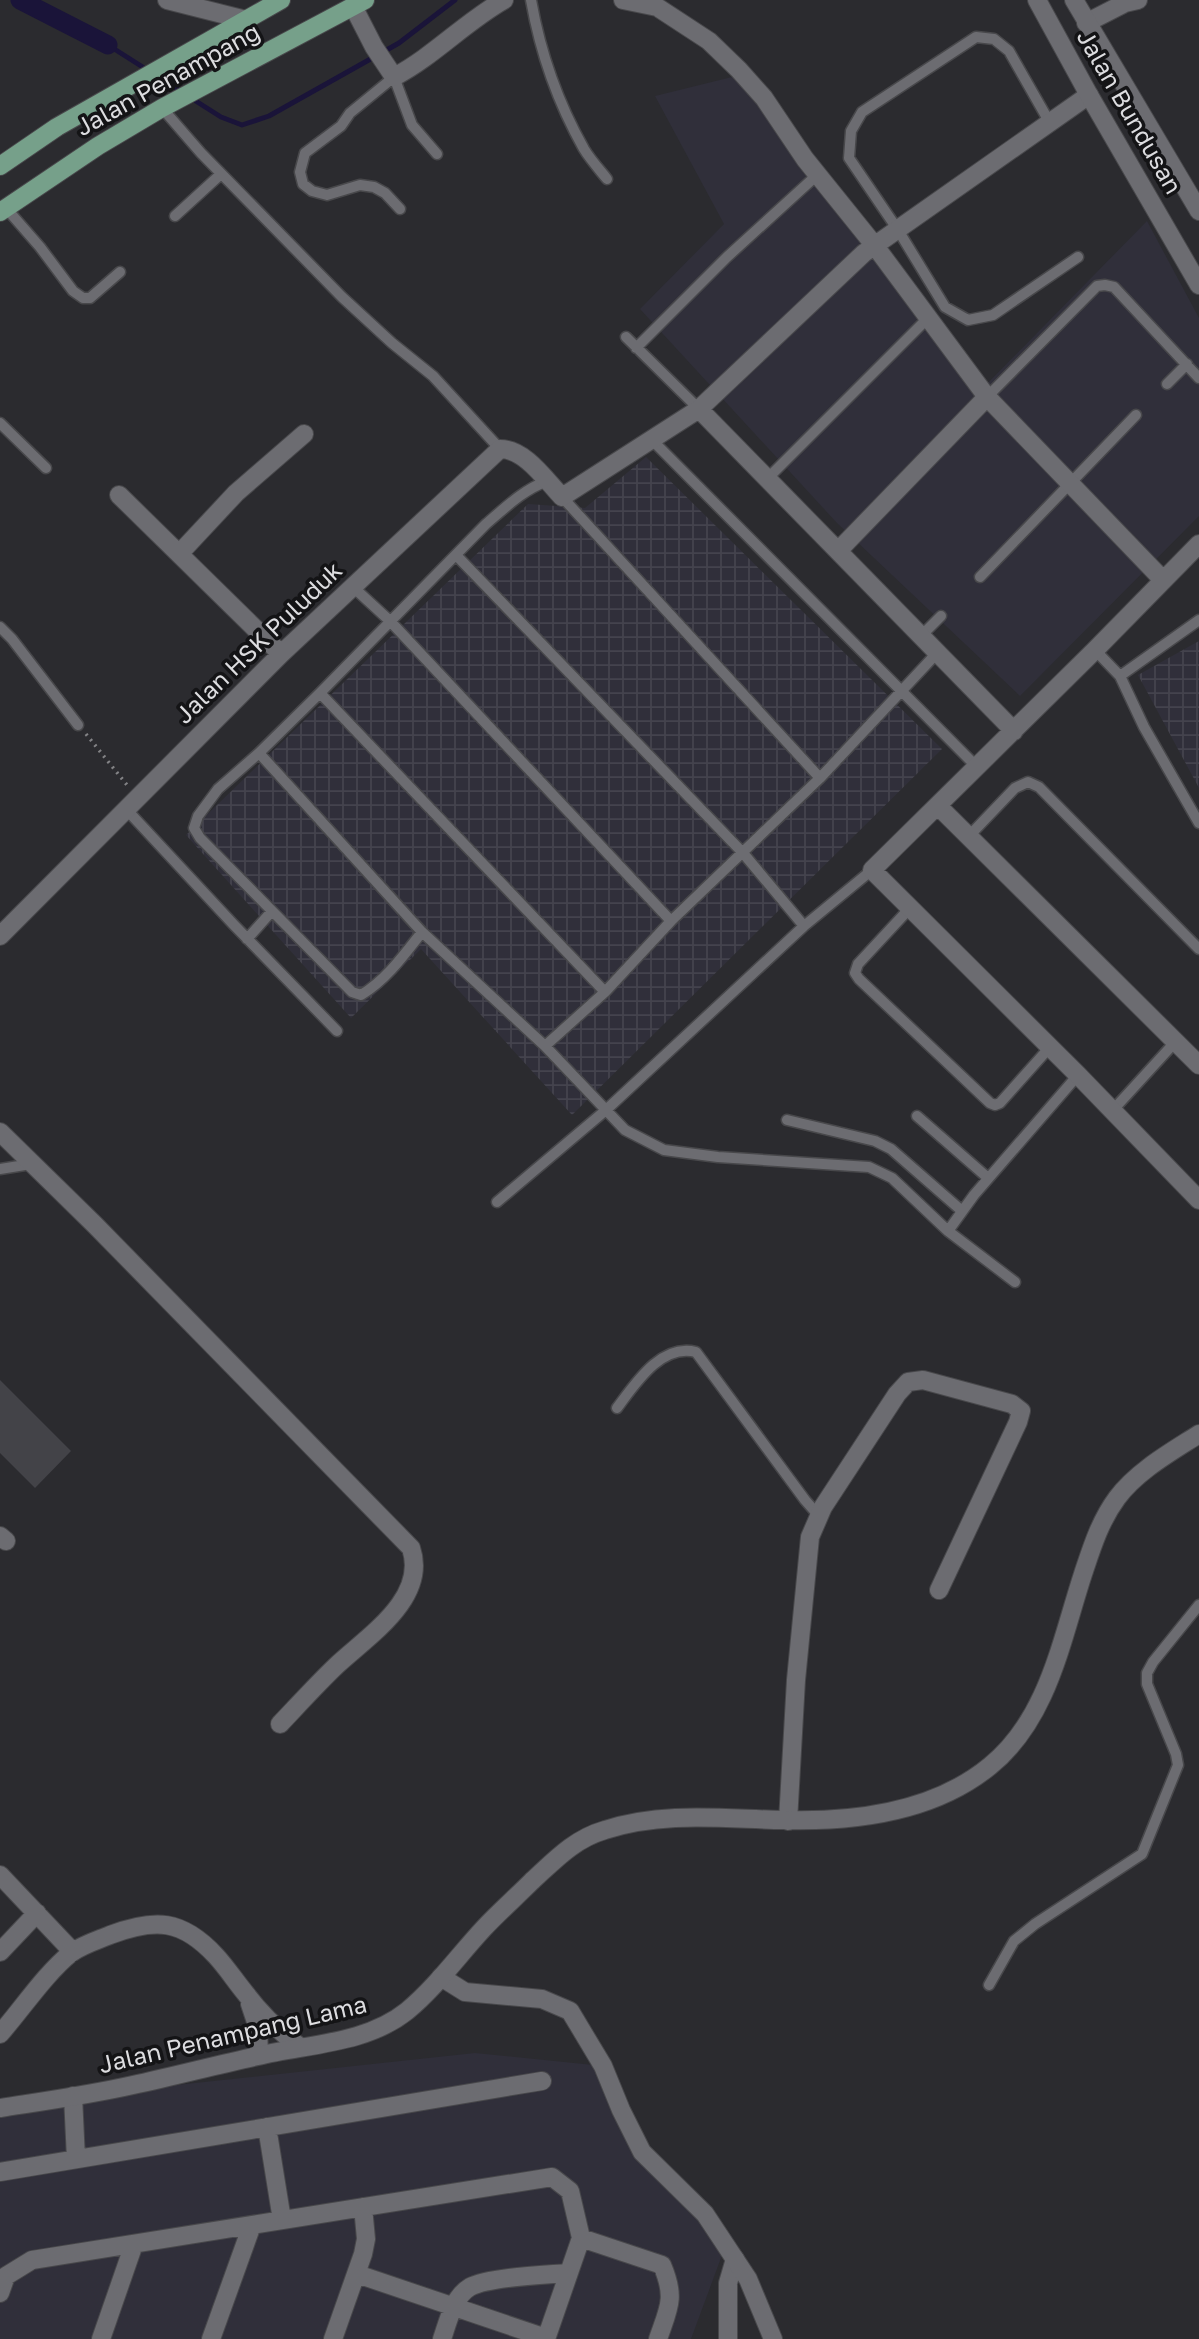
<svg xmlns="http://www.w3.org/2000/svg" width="1199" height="2339" viewBox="0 0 1199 2339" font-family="'Golos Text',sans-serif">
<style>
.built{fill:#302f3a}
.industrial{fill:url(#industrial-grid)}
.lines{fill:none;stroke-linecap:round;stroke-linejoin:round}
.stream{stroke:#1a1439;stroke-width:5}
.canal{stroke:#1a1439;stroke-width:19}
.building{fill:#434348}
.service-casing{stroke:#48484b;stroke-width:13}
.minor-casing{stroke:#48484b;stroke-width:20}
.tertiary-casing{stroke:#48484b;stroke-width:20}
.secondary-casing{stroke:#48484b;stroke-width:20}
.primary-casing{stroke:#48484b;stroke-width:20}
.path{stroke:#838386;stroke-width:3.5;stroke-dasharray:2 5;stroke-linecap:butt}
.service{stroke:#6c6c71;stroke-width:10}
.minor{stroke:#6c6c71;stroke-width:18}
.tertiary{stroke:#6c6c71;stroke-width:18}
.secondary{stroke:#6c6c71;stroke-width:18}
.primary{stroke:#76a08a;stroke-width:18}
.labels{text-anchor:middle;stroke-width:7;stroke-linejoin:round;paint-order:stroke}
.street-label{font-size:24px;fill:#dddde0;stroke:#141416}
</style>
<defs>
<pattern id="industrial-grid" width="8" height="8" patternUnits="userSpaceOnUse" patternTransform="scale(1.75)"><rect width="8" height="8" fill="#302f3a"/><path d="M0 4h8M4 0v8" fill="none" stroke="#44434d"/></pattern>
</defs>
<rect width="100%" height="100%" fill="#2b2b2f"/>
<!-- built -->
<path class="built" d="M736,76L983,388L1147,221L1199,318V516L1020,696L837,523L640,309L724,224L655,96Z
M475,2053L603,2066L642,2152L725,2247L691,2339H0V2109L73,2096Z"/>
<!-- industrial -->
<path class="industrial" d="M646,457L942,749L572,1115L421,949L351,1018L186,835L528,504L585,508Z
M1199,641V788L1138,675Z"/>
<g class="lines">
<!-- stream -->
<path class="stream" d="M108,45L182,92
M191,98L221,117L242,125L269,116L399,43L455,0"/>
<!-- canal -->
<path class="canal" d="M20,0L108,45"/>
</g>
<!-- building -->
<path class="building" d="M0,1380L71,1451L35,1488L0,1453Z"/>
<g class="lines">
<!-- service casing -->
<g class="service-casing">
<path id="service" d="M531,0C540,51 558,103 584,149C590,159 599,169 607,179
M162,108L201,153L342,297L392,343L433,376L500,449
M1050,123L1009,51L994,39L976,37L862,112L851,131L849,158L898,230L945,307L968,320L993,315L1078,257
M6,208L40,247L73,291L83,298H90L120,272
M400,209L385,193L374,187L360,185L327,195L312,191L303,184L300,172L305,153L341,126L350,113L394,77L412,125L437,154
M175,216L221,174
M626,337L699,409
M636,348L727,257L817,175
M1167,384L1187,364
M987,397L1097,286L1105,285L1114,287L1199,378
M0,423L46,468
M651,439L977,767
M767,479L928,318
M562,497L820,778
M456,555L743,853L804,926
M980,577L1136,415
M352,586L390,621L671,921
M0,627L12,639L78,725
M921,636L941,616
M1095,650L1120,676L1144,727L1199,823
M1120,676L1199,620
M320,693L605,992
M259,753L422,932L545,1046L625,1130L664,1150L718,1157L869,1167L892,1178L948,1231L1015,1282
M126,809L234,925L337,1031
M970,835L1015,788L1028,782L1039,787L1199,949
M910,908L858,964L855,973L859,979L990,1103L995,1105L1000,1103L1050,1047
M422,932C404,955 386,980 361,995L352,992L200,838L194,828L198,816L218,789L259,753L320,693L486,524C506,507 523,490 547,481
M247,939L272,911
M545,1046L605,992L671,921L820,778L937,653
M1113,1110L1177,1040
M917,1116L988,1178
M787,1120L875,1141L891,1149L962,1211
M0,1169L31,1164
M497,1202L606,1110L804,926L872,870
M948,1231L974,1195L1078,1075
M617,1408C635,1384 661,1343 696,1352L805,1500L819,1516
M989,1985L1014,1941L1035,1924L1142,1854L1178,1765L1176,1754L1147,1684V1673L1153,1662L1199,1605"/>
</g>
<!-- minor casing -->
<g class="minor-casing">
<path id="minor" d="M167,0L246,20
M623,0L657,7L709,41L739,70L764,98L805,159L875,246L987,397L1163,580
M354,8L374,47L394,77C434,56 465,22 504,0
M1086,23L1125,3L1138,0
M699,409L1014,731
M119,495L281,654
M1199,544L1095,650L872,870L1078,1075L1199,1200
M838,551L987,397
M179,554L236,493L304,434
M938,806L1199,1065
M0,936L281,654L500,449C525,449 545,479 562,497L699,409L864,253L1089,95
M0,1132L95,1225L411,1548C428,1598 368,1636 337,1665C317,1684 299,1704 280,1724
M0,1536L6,1541
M788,1821L796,1680L810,1537L823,1507L897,1394L908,1382L923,1380L1012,1404L1021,1411L1018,1422L939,1590
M0,1875L73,1952
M0,1952L37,1913
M250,2004L258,2028L259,2055
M0,2034C22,2009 45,1974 71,1953C82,1945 98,1940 110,1935C155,1918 182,1919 216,1956C227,1968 236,1982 246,1994C261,2014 280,2032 300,2047
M73,2096L76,2159
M267,2127L282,2220
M0,2172L542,2081
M581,2238L662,2265C676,2298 669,2307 658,2339
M357,2274L546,2338
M0,2293L6,2276L32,2260L552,2177L570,2191L581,2238L546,2339
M101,2339L134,2244
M211,2339L252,2225
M333,2339L363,2254L366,2239L363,2207
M442,2339C448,2322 453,2297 470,2287C489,2277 544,2275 568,2273
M728,2339V2283L735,2259"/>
</g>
<!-- tertiary casing -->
<g class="tertiary-casing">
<path id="tertiary" d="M441,1977L465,1992L542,1999L570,2011L603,2066L621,2110L642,2152L705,2214L748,2279L773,2339"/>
</g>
<!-- secondary casing -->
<g class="secondary-casing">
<path id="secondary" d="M1037,0L1089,95L1199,285
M1074,0L1199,211
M0,2108C45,2101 89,2095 133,2085C175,2076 216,2065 258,2056C307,2044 366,2044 407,2011C436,1987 458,1956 484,1928C499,1912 516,1897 532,1881C555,1860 574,1839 605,1830C663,1811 724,1819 784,1820C854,1822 934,1812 990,1766C1048,1719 1061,1641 1083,1574C1092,1547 1100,1521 1117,1498C1137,1471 1171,1452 1199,1434"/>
</g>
<!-- primary casing -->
<g class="primary-casing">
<path id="primary" d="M0,166L57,127L281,0
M0,212L98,146L162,108L365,0"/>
</g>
<!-- path -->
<path class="path" d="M86,734L127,785"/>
<!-- service -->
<use href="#service" class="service"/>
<!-- minor -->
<use href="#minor" class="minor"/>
<!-- tertiary -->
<use href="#tertiary" class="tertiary"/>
<!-- secondary -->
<use href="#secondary" class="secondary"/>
<!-- primary -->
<use href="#primary" class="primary"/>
</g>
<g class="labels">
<!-- street labels -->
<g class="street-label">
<text transform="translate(168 80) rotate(-29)" y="8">Jalan Penampang</text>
<text transform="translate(1129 112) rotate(60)" y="8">Jalan Bundusan</text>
<text transform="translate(259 643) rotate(-44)" y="8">Jalan HSK Puluduk</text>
<text transform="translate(233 2035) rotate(-13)" y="8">Jalan Penampang Lama</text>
</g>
</g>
</svg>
